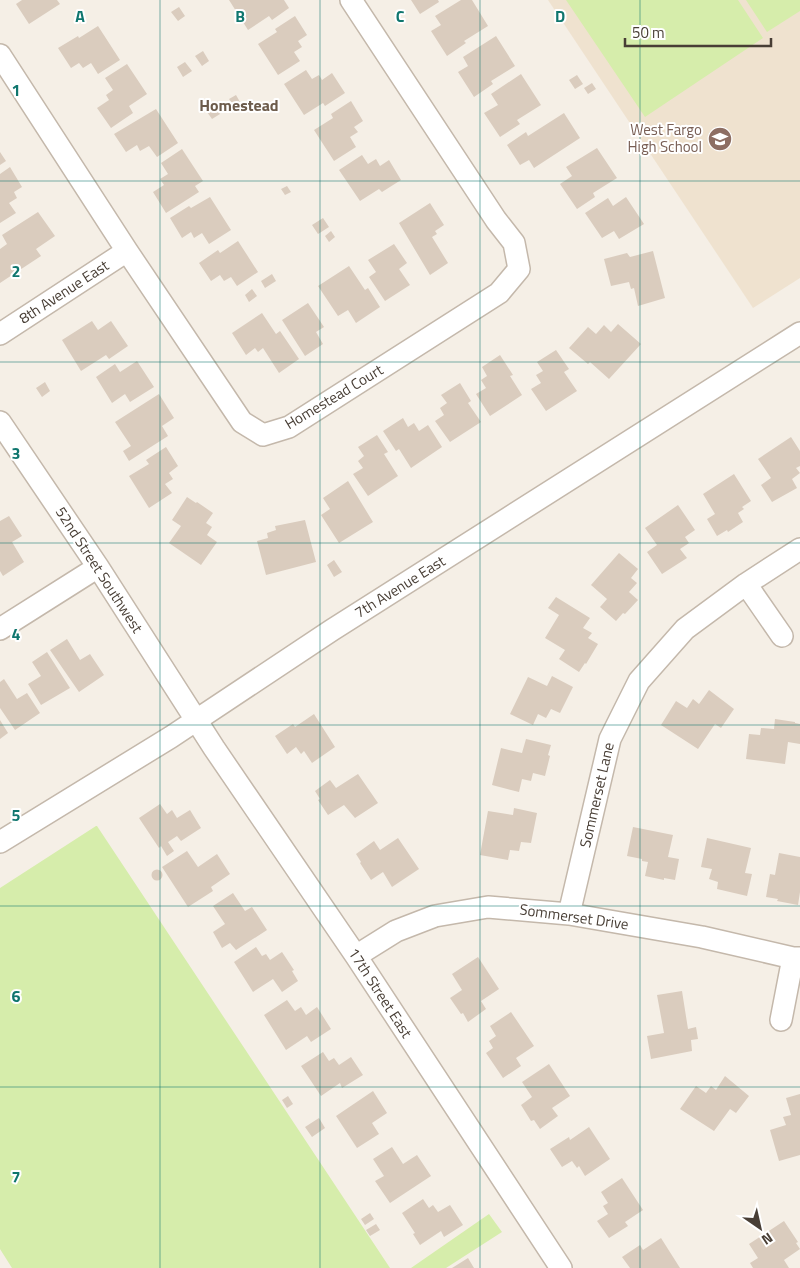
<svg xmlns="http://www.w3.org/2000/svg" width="800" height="1268" viewBox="0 0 800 1268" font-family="'Titillium Web',sans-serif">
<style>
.education{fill:#efe2cf}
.green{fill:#d6edab}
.building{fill:#daccbe}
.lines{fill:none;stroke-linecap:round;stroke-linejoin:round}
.minor-casing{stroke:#c4b8ab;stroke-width:24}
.minor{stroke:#fff;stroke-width:21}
.grid{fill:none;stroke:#0f766e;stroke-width:1;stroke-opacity:0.55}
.labels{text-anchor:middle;stroke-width:4;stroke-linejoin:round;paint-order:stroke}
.education-label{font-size:15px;fill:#785e54;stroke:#fff;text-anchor:end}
.street-label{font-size:15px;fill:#483e35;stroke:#fff}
.neighbourhood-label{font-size:16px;font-weight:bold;fill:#6c5b4b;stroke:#fff}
.grid-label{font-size:16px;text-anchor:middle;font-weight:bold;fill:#0f766e;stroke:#fff;stroke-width:4;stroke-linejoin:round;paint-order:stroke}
</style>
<rect width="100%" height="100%" fill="#f5efe6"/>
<!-- education -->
<path class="education" d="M548,0H800V278L753,308Z"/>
<!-- green -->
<path class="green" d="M566,0H738L763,38L645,117Z
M746,0H800V11L767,32Z
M96,826H97L390,1268H12L0,1249V888Z
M489,1214L502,1232L446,1268H411Z"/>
<!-- building -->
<path class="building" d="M22,0H57L60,4L29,24L16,4Z
M229,0H284L289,8L272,20L269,16L248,30Z
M411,0H438L439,2L420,14Z
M461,0H472L488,26L464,41L466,43L447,56L431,31L441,25L435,16Z
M179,7L185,16L178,21L171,12Z
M295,16L307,35L298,41L302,47L294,52L300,61L278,75L258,44L277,32L275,29Z
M98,26L120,60L98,74L91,63L83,68L79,63L71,68L58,48L78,36L79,38Z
M496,36L515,66L491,81L493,84L474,97L458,72L468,66L463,57Z
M203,51L209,61L202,66L195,56Z
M185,62L192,71L183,77L177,67Z
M127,64L147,94L129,106L133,113L111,128L97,108L109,100L106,95L113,90L105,78Z
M306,70L312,79L319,75L322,80L332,73L345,93L325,106L323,103L304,115L284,84Z
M521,74L541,105L517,120L520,124L500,137L484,113L498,105L491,94Z
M577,75L583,84L575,89L569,80Z
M592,83L596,89L588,94L584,88Z
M236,95L240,102L234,106L229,99Z
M351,101L363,121L354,127L358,132L350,137L356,147L334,161L314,130L333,118L331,114Z
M213,104L220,114L212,119L205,109Z
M156,109L178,143L157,157L149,146L140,151L137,145L126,152L114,134Z
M564,113L580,138L534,168L529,160L520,165L507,145L526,132L528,136Z
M597,148L617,178L593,193L595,197L577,209L560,184L572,176L566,167Z
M182,149L203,181L195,186L199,192L166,213L153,192L164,185L160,179L168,174L161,163Z
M0,152L6,161L0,165Z
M362,155L368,164L376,159L380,166L389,160L401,180L382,192L379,189L360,201L339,170Z
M10,167L22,187L14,192L17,198L9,203L16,213L0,223V174Z
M287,186L291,192L285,195L281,189Z
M210,197L231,230L209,244L202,233L194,238L191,232L182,238L170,218L189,206L191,208Z
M626,197L644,224L619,239L614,231L602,238L585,213L608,198L613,206Z
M430,203L444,225L435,231L437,234L432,237L448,263L430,275L399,223Z
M38,212L55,236L36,249L41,256L0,283V249L7,244L2,235Z
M323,218L329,227L318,234L312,225Z
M331,231L335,237L329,242L325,236Z
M238,241L258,272L237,286L231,277L224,281L220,275L211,281L199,263L218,250L220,253Z
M394,244L407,263L399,269L410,285L385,301L369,277L376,272L368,260Z
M653,251L665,298L638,306L634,288L631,289L629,282L611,286L604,259L627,253L630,257Z
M349,266L365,290L368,288L380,307L356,323L348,310L338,316L318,286Z
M272,274L276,281L265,288L261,281Z
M252,289L257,296L249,302L245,295Z
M308,303L324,327L316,332L323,344L305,356L282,320Z
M262,313L276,334L280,331L299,359L279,373L263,348L258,352L255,348L246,355L232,333Z
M92,321L98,330L111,321L128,346L109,359L106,355L81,371L62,340Z
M618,324L641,344L609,379L590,362L588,364L569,348L588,327L596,334L604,325L611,332Z
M556,350L569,369L564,372L577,391L546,411L531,389L541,383L536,375L543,371L537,362Z
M500,355L513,375L510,376L522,395L490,416L476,394L486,388L481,380L487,376L482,367Z
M137,361L154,387L130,402L125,394L112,403L96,377L115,364L120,372Z
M45,382L50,391L42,397L36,388Z
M460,383L471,401L468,403L481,422L450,442L435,421L444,415L440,408L447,403L441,395Z
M159,394L174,418L162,426L168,436L129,461L123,451L131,446L115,422Z
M403,418L408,427L414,423L419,431L428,425L442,447L411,468L399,449L396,451L383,431Z
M377,435L388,452L384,454L398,476L368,496L353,474L363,468L358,461L364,456L358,447Z
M791,437L800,451V466L796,468L800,473L792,479L797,488L772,502L761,485L771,478L758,459Z
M166,447L178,466L169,473L173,479L165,484L172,493L149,508L129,476L149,464L146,460Z
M734,474L751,501L742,507L744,509L738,513L743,522L728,532L727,530L717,536L707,519L715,514L703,494Z
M348,481L373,522L339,543L321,515L330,509L323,498Z
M187,497L196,503L197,502L213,513L206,523L212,527L207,535L217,542L201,565L169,543L181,526L172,520Z
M678,505L695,530L685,537L689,543L680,549L687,558L662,574L647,552L657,545L645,528Z
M9,516L22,536L12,542L24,562L3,576L0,571V521Z
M305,520L316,562L266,575L257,541L268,538L267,533L276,530L275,526Z
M619,553L638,569L631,578L637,583L629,592L638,600L625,614L623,613L616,621L600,607L607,599L591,585Z
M334,560L342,572L334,577L327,565Z
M556,597L590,618L583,628L592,633L588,638L598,644L586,664L585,663L579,672L559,659L565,650L545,638L559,615L548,608Z
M67,639L80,660L90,654L104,675L79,692L50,650Z
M47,652L70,688L41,705L28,684L41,676L32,662Z
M552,676L573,687L560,713L551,709L546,718L538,714L533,725L510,714L528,677L547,686Z
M4,679L17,699L27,693L40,713L15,730L0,708V682Z
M709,690L734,709L721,728L715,724L698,749L661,725L676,701L687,708L693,699L699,704Z
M314,714L335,747L312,763L304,751L301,754L296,747L287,754L275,736L293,724L295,727Z
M775,719L795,722V723L800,724V744L788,742L785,764L746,759L749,734L760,735L761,728L774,729Z
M0,720L8,733L0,739Z
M526,739L551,745L548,755L550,756L545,776L533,773L531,781L522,779L519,792L492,785L501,748L522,753Z
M358,774L378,803L355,818L344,805L328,815L318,800L320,799L315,791L330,780L336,788Z
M160,804L167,814L172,810L177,818L190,810L201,828L181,841L177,836L168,842L174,851L167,856L161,846L159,848L139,818Z
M514,808L537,813L531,843L521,842L519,851L510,850L508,860L480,855L488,811L513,815Z
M633,827L673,835L668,857L679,859L675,880L664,878V880L645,876L648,862L642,861V859L627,856Z
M398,838L419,869L392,887L383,872L371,880L360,863L361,862L356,854L374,841L380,850Z
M707,838L751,848L745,873L752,874L747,896L717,889L718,882L709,879L712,869L701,867Z
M187,851L198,867L217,854L230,874L211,887L213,891L188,907L162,867Z
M779,853L800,857V892L798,905L777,901L778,899L766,897L770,874L775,875Z
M151.5 875a5.5 5.5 0 1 1 11 0a5.5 5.5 0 1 1-11 0Z
M233,893L245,911L252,907L267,930L236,950L230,943L222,948L213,932L225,924L213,906Z
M256,947L262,956L266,954L270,960L282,952L294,970L292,971L298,981L282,992L273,979L253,992L234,962Z
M478,957L499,989L481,1001L486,1009L468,1022L463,1013L461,1014L450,998L462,990L452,974Z
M682,991L688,1029L696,1027L698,1039L691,1040L692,1051L651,1059L647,1036L664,1033L657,995Z
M287,1000L295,1011L301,1007L306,1015L317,1007L331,1029L311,1042L307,1036L286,1050L264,1015Z
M511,1012L534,1046L516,1058L521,1066L503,1078L486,1053L493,1048L489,1041L496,1036L490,1026Z
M323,1052L329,1061L334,1058L339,1065L351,1057L363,1075L342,1088L340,1083L321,1096L301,1066Z
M549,1064L570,1096L552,1108L558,1116L540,1129L534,1120L531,1121L521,1105L532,1097L522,1082Z
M725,1076L749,1096L736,1113L730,1109L714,1131L680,1109L696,1086L706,1093L711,1086L716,1090Z
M373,1091L387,1113L372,1123L379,1134L357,1148L336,1116Z
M800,1094V1155L779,1161L770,1130L786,1125L783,1117L791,1115L786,1098Z
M288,1096L293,1104L287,1108L282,1100Z
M319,1118L325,1128L312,1137L305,1127Z
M589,1127L610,1159L585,1176L579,1166L577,1168L572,1161L562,1167L550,1149L569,1137L570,1140Z
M392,1147L403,1164L417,1155L431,1176L390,1203L375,1181L384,1176L373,1159Z
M622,1178L643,1210L625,1222L628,1226L609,1238L597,1221L608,1214L603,1206L608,1203L601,1192Z
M423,1199L429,1208L433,1205L438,1212L450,1205L463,1225L444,1237L441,1231L420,1245L413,1234L415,1233L402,1213Z
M370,1213L374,1219L365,1225L361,1219Z
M784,1221L798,1242L796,1243L800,1249L784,1260L789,1268H753L750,1263L758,1258L749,1244Z
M376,1224L380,1230L370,1236L366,1230Z
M661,1238L680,1268H630L622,1257L640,1245L643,1250Z
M468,1258L474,1268H452Z"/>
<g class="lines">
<!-- minor casing -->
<g class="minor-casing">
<path id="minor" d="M0,55L127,251L242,422L263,435L289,427L499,293L519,269L514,243L496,220L351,0
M0,334L127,251
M0,422L98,567L214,748L356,956L561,1268
M746,584L782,636
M0,629L98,567
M0,842L171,737L332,630L800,333
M569,914L610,739L639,681L685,629L746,584L800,549
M356,956L396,931L435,916L488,907L569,914L702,937L793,958H800
M781,1020L793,958"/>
</g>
<!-- minor -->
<use href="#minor" class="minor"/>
</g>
<!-- grid -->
<path class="grid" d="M160,0V1268M320,0V1268M480,0V1268M640,0V1268M0,181H800M0,362H800M0,543H800M0,725H800M0,906H800M0,1087H800"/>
<!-- icons -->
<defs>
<g id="school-disc" transform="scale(1.25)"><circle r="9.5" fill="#8d6e63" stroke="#fff"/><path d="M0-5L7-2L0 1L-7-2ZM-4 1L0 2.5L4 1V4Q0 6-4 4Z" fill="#fff"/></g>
</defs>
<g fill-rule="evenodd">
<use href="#school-disc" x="720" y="139"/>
</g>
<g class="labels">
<!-- education labels -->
<g class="education-label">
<text x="702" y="135">West Fargo<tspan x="702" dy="17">High School</tspan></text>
</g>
<!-- street labels -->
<g class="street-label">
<text transform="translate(64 292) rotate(-33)" y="5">8th Avenue East</text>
<text transform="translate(334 397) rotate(-31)" y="5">Homestead Court</text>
<text transform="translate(99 570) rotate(57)" y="5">52nd Street Southwest</text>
<text transform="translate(400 587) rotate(-32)" y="5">7th Avenue East</text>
<text transform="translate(597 795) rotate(-77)" y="5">Sommerset Lane</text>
<text transform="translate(574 917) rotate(8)" y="5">Sommerset Drive</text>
<text transform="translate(380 993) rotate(57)" y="5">17th Street East</text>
</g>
<!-- neighbourhood labels -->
<g class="neighbourhood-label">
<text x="239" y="111">Homestead</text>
</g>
</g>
<g class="grid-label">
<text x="80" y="22">A</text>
<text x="240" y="22">B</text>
<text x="400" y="22">C</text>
<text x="560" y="22">D</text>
<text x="16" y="96">1</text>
<text x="16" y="277">2</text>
<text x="16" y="459">3</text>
<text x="16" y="640">4</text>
<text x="16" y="821">5</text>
<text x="16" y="1002">6</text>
<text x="16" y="1183">7</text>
</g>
<!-- north arrow -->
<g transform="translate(760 1228) rotate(146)" stroke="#ffffff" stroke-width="4" paint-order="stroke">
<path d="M0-4L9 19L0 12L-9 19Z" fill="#483e35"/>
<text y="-8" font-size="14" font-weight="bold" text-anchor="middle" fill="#483e35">N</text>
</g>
<!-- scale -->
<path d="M625 38v8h146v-8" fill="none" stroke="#483e35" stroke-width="2.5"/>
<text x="632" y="38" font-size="15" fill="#483e35" stroke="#ffffff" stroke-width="4" paint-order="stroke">50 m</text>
</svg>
